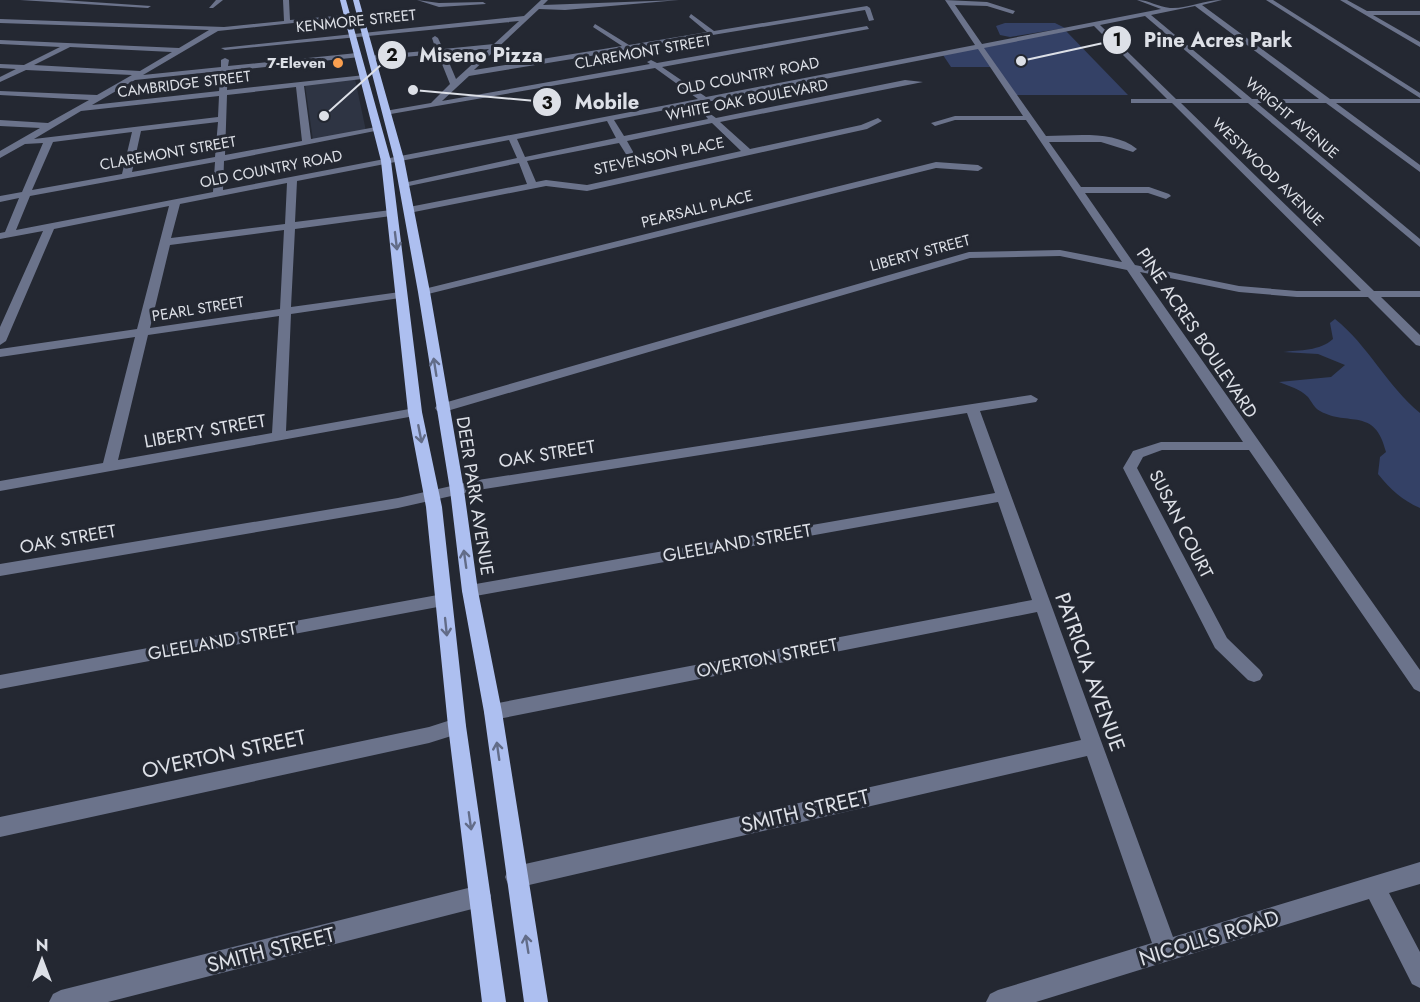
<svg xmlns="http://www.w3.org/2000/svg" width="1420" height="1002" viewBox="0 0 1420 1002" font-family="Jost,sans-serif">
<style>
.built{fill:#2e3443}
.green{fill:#344166}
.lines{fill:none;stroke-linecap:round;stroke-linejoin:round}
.minor{fill:#6b738b;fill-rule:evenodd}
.major{fill:#adbff0;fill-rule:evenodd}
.oneway{stroke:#626c88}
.poi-dot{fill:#fa9f4f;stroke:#242832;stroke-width:2}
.labels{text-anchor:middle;stroke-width:6;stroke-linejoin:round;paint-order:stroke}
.far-street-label{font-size:15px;fill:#dde0e7;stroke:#242832}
.far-poi-label{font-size:15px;font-weight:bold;fill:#dde0e7;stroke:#242832;text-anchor:end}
.street-label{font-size:18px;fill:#dde0e7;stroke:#242832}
.near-street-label{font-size:21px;fill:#dde0e7;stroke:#242832}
.leader{fill:none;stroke:#dde0e7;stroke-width:2}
.callout-dot{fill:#dde0e7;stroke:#242832;stroke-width:2}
.mark-label{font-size:18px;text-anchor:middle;font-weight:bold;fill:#111}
.callout-label{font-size:20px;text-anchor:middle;font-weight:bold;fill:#dde0e7;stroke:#242832;stroke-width:6;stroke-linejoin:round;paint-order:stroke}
</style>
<rect width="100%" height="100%" fill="#242832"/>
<!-- built -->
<path class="built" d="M355,79L366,131L313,140L305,85Z"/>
<!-- green -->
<path class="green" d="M1005,23H1055L1065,28L1010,37L1000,35L996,26Z
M1066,31L1128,95H1015L996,67H951L943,55Z
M1335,319C1368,345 1387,386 1420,413V508C1402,500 1391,490 1378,474L1380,457L1386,452C1375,406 1348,427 1320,411C1314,408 1312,402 1308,397C1300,389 1289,386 1279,382L1331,377L1345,365L1318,354L1283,352C1300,350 1320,351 1333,339L1330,323Z"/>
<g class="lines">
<!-- minor -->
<path class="minor" d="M20,0H62L151,6L148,8Z
M216,0H223L213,8H209Z
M283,0H289L290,20L346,15L349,17L218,31L143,75L221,67V60L225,58L229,60L228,66L357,53L360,57L228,71L227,90L365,75V79H362L304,86L311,139L376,127L380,130L224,161L223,190L698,99L655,68L385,115V111L431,103L450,84L438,54L371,60L368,56L436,50L432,38L435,36L438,38L443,49L494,44L519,21L225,50L221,48L524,16L541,0H548L543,5L679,0L565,10L539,9L474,70L622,46L593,27L595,24L629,45L707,32L689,17L691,14L714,31L867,6L870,8L874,20L869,21L865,10L634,48L631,51L627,50L469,76L442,101L650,64L647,62L651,60L657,63L867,26L869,29L662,67L706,97L975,45L945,0L987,2L1015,11L1013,14L987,6L955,5L982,44L1161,9L1137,0C1149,0 1158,7 1170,8C1187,9 1204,0 1222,0L1202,5L1330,99H1420V103H1336L1420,165V172L1326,103H1257L1420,239V247L1248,103H1181L1374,291H1420V297H1381L1420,335V346L1416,345L1368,297H1297L1239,292L1140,272L1420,670V692L1414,689L1249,450H1162L1143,457L1137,468L1227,638L1260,670L1263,675L1260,680L1254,682L1248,680L1215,648L1123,468L1133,451L1161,442H1243L1127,270L1060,256L970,258L447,411H437L435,408L437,405L969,252L1060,250L1122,262L1026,120H955L935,126L931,123L955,116H1023L978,49L614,120L624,136L708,119L705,115L709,113L716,118L905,80L923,82L720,122L750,149L861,125L878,118L882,121L867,129L587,191L546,186L409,213L404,210L409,207L527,184L519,163L404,187L399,184L517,158L509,140L297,181L295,222L391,210L396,213L391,216L295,229L291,307L400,292L406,295L400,298L291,314L286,431L415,408L420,409L422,412L420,415L0,491V481L103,463L135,337L0,357V349L137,329L169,206L54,229L6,341L0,345V327L43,231L0,239V233L5,232L19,198L0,202V196L22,192L43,143L25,144L0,158V151L40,128L0,126V120L48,123L89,100L0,95V91L97,95L132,75L26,70L0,82V77L16,69L0,68V64L24,65L60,47L0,44V40L179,48L209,30L0,23V19L224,27L284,21ZM1195,6L1319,99H1252L1151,15ZM1145,16L1242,99H1176L1100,25ZM1094,26L1167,99H1131V103H1172L1361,291H1297L1239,286L1135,265L1085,193H1148L1166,199L1171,196L1169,194L1149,187H1081L1049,142H1101L1133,152L1137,149C1114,130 1074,136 1046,136L984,48ZM70,47L172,52L140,71L34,65ZM489,49L456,79L445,53ZM221,71L219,91L92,105L135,80ZM296,87L302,141L225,155L227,95ZM219,96L218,117L34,139L81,111ZM607,121L616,138L525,157L517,139ZM218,122L215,157L132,172L141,131ZM712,123L741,151L587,185L546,180L536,182L527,161L619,143L629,159L632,160L636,157L627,141ZM132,132L122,174L32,190L53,142ZM215,162L213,192L16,230L30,196ZM287,183L285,224L171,238L180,204ZM284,230L280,309L150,328L170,245ZM279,316L272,433L118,460L148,335Z
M417,0L439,3L483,2L486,4L439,7Z
M1266,0H1273L1420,93V98Z
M1340,0H1347L1367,11H1420V15H1373L1420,42V47Z
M936,162L978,165L983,168L978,171L936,168L424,295L418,292L420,290Z
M1031,395L1038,399L1036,402L980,411L1173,937L1420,862V884L1389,893L1420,952V988L1412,984L1369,899L1036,1002H986L990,994L998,990L1152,943L1087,756L516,888L508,884L505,877L508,870L516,866L1081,740L1037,612L493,720L486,718L484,712L486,706L493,704L1032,600L998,502L470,597L464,595L462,591L464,587L470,585L995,493L967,413L478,490L398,508L0,576V564L398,498L478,480Z
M443,594L449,596L451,600L449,604L443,606L0,689V675Z
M457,718L464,720L466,726L464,732L429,743L0,837V817L429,727Z
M480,885L488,888L491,896L488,904L480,907L108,1002H49L53,994L61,990Z"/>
<!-- major -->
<path class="major" d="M340,0H346L391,161L422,412L442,507L466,726L506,1002H482L448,726L426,507L408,412L381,161Z
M353,0H359L404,159L430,292L464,490L478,591L502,712L548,1002H524L484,712L462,591L450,490L418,292L394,159Z"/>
</g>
<!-- one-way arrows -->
<defs><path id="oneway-shaft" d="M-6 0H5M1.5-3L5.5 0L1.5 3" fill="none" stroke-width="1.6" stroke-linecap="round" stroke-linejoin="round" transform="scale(1.5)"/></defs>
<g class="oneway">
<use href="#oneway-shaft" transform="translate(396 241) rotate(83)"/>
<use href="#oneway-shaft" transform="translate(435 367) rotate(-99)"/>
<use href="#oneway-shaft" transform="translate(420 434) rotate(79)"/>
<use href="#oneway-shaft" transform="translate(465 559) rotate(-98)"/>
<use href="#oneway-shaft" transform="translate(446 627) rotate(84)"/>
<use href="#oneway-shaft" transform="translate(498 751) rotate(-98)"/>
<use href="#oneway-shaft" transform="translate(470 821) rotate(82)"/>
<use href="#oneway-shaft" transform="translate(527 944) rotate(-99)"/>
</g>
<!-- markers -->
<circle class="poi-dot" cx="338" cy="63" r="6"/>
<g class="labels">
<!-- far-street labels -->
<g class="far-street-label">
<text transform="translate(356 21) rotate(-6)" y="5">KENMORE STREET</text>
<text transform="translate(643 52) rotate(-10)" y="5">CLAREMONT STREET</text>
<text transform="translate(748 76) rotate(-11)" y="5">OLD COUNTRY ROAD</text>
<text transform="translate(184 84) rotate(-7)" y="5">CAMBRIDGE STREET</text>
<text transform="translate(747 100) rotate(-11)" y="5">WHITE OAK BOULEVARD</text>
<text transform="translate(1292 118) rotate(40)" y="5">WRIGHT AVENUE</text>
<text transform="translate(168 153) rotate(-10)" y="5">CLAREMONT STREET</text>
<text transform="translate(659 156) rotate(-12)" y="5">STEVENSON PLACE</text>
<text transform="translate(271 169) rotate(-11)" y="5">OLD COUNTRY ROAD</text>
<text transform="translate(1268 172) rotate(44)" y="5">WESTWOOD AVENUE</text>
<text transform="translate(697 209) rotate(-14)" y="5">PEARSALL PLACE</text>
<text transform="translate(920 253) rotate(-15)" y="5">LIBERTY STREET</text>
<text transform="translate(198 309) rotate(-9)" y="5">PEARL STREET</text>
</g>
<!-- far-poi labels -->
<g class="far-poi-label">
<text x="326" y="68">7-Eleven</text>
</g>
<!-- street labels -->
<g class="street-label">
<text transform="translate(1197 333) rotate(56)" y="6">PINE ACRES BOULEVARD</text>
<text transform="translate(205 431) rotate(-10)" y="6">LIBERTY STREET</text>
<text transform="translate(547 454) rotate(-9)" y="6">OAK STREET</text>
<text transform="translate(475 496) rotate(81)" y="6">DEER PARK AVENUE</text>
<text transform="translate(1181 524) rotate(63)" y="6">SUSAN COURT</text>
<text transform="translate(68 539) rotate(-10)" y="6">OAK STREET</text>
<text transform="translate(737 543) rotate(-10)" y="6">GLEELAND STREET</text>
<text transform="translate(222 641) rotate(-10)" y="6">GLEELAND STREET</text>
<text transform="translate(767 658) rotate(-11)" y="6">OVERTON STREET</text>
</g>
<!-- near-street labels -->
<g class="near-street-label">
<text transform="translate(1090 672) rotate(70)" y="7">PATRICIA AVENUE</text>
<text transform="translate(224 754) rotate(-12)" y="7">OVERTON STREET</text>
<text transform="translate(805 811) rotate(-13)" y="7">SMITH STREET</text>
<text transform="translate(1209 938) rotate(-17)" y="7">NICOLLS ROAD</text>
<text transform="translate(271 950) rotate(-14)" y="7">SMITH STREET</text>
</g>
</g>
<!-- callouts -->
<path class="leader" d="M1021 61L1117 40M324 116L392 55M413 90L547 102"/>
<g class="callout-dot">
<circle cx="1021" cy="61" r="6"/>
<circle cx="324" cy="116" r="6"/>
<circle cx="413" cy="90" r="6"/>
<circle cx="1117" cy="40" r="15"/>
<circle cx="392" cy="55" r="15"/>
<circle cx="547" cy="102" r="15"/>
</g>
<g class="mark-label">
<text x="1117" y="46">1</text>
<text x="392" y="61">2</text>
<text x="547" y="109">3</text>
</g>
<g class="callout-label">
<text x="1218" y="47">Pine Acres Park</text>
<text x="481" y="62">Miseno Pizza</text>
<text x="607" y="109">Mobile</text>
</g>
<!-- north arrow -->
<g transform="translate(42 960)" stroke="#242832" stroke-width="4.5" paint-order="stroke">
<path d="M0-4.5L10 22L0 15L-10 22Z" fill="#dde0e7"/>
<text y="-9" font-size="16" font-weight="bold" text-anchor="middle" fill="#dde0e7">N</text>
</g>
</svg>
